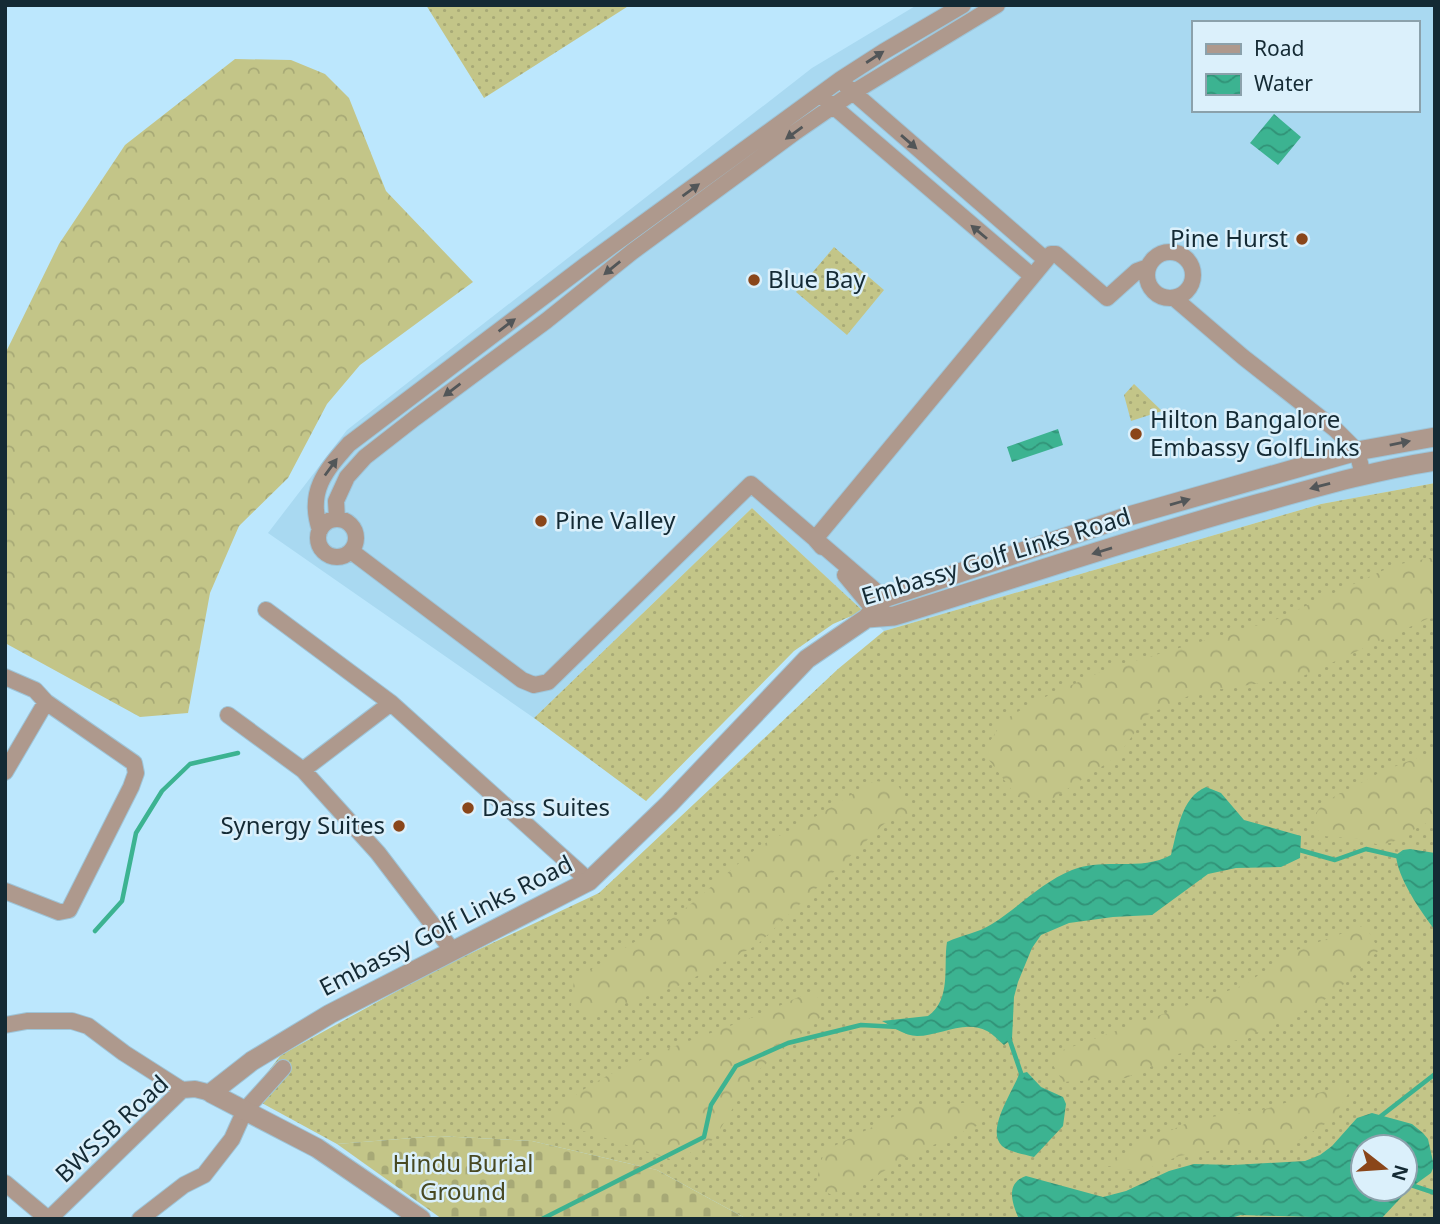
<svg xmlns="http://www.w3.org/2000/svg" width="1440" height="1224" viewBox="0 0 1440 1224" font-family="'Noto Sans',sans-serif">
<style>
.built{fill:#a9d9f1;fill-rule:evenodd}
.grass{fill:url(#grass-dots);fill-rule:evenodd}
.forest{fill:url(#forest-crowns)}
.cemetery{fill:url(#cemetery-stones)}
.water{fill:url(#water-waves);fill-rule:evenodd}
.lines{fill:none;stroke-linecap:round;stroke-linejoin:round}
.stream{stroke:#3cb391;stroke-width:4.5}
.minor-casing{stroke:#9ec5d9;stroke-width:18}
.tertiary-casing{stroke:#9ec5d9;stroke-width:21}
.minor{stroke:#ae998d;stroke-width:16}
.tertiary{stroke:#ae998d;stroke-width:19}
.oneway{fill:#525658}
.poi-dot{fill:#8a461a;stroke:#dbf0fb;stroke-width:2.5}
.labels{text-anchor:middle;stroke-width:5;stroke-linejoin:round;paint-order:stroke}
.poi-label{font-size:24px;fill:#142a34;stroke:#dbf0fb;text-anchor:start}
.street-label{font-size:24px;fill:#142a34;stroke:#dbf0fb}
.park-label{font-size:24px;fill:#484922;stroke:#dbf0fb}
</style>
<defs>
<pattern id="grass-dots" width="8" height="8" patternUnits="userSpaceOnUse" patternTransform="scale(1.75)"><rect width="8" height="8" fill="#c3c588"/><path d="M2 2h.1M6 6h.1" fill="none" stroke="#a7a976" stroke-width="1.8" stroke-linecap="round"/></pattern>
<pattern id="forest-crowns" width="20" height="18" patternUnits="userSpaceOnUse" patternTransform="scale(1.75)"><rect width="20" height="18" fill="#c3c588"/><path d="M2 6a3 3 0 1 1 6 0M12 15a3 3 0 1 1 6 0" fill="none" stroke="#a7a976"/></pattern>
<pattern id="cemetery-stones" width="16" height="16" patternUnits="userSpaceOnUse" patternTransform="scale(1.75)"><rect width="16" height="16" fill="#c3c588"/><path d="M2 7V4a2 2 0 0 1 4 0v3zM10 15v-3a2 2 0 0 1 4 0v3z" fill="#a7a976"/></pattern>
<pattern id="water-waves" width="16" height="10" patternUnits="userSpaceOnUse" patternTransform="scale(1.75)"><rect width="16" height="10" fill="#3cb391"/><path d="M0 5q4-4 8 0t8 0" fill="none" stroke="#319277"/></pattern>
</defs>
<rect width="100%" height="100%" fill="#bce7fd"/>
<!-- built -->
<path class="built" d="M917,5H1435V483L1321,504L884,631L752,508L534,718L268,533L347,430L812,68ZM1193,23H1417V110H1193Z"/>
<!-- grass -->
<path class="grass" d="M426,5H630L484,98Z
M834,247L884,290L847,335L796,292Z
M1134,384L1162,411L1131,421L1124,395Z
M1435,483V1219H747L657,1170L532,1141L438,1136L337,1144L249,1096L281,1055L437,969L599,893L838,669L884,631L1321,504ZM1363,1147H1405V1189H1363Z
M752,508L863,611L833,624L794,651L646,801L534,718Z"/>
<!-- forest -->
<path class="forest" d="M235,59L291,60L325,74L349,98L386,191L473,282L360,365L327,404L288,478L239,526L210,593L188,713L140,717L5,643V354L59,244L125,145Z
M1435,557V618L1427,619L1301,677L1195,693L1147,715L1118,756L1052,799L1017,797L983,752L1003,721L1034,702L1107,669L1275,620L1395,565Z
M1435,751V820L1422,825L1391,843L1376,844L1359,839L1323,836L1316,828V813L1324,802L1383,771Z
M874,781L897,783L912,812L884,824L757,945L678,986L590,1015L571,1006L574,980L679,914L758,847L813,818Z
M1365,925L1379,950L1350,979L1323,1001L1293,1017L1242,1039L1178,1054L1126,1078L1063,1082L1053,1065L1063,1050L1244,985L1294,951Z
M815,990L823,1015L761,1068L738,1100L714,1139L676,1161L577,1129L549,1116C605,1065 682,1045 751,1018C772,1010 793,999 815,990Z
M1355,1082L1333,1119L1288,1147H1232L1179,1156L1140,1172L1103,1165L1145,1142L1196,1119L1262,1110Z
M975,1102L981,1124L904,1158L869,1181L834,1196L815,1187L824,1151L913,1107Z"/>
<!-- cemetery -->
<path class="cemetery" d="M438,1136L532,1141L657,1170L747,1219H442L337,1144Z"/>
<!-- water -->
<path class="water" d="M1274,114L1301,137L1278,165L1250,143Z
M1058,429L1063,445L1012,462L1007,447Z
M1206,787L1221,793L1244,820L1301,836L1300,858L1281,867L1236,868L1208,874L1152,915L1113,917L1069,923L1041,935L1032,948L1018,982L1014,997L1012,1039L1004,1045C998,1040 993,1034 987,1031C964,1019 940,1036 917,1036C905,1036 893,1027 882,1021L928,1016C952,999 943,966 947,942C962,935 978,933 992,924C1019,907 1042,882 1072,870C1103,857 1141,872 1171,855C1177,833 1181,797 1206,787Z
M1410,849L1435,853V930C1421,912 1397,877 1396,855L1403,850Z
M1027,1072L1041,1087L1063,1097L1066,1104L1063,1126L1034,1157C1024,1154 1009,1152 1002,1146C985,1130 1014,1090 1019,1074Z
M1372,1113L1412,1124L1423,1133L1428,1139L1434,1166L1431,1173L1409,1189L1381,1219L1241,1215L1227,1219H1019C1012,1203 1005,1183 1026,1176L1103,1197L1126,1191L1169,1171L1194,1164L1233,1165L1305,1161L1320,1155L1332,1146L1357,1118ZM1405,1147V1189H1363V1147Z"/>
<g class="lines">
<!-- stream -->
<path class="stream" d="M1296,849L1335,860L1366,849L1401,857
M95,931L122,901L136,833L162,791L190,764L238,753
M1009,1038L1022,1076
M1381,1116L1435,1074
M1405,1183L1435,1193
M542,1219L704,1137L711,1105L736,1066L788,1043L861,1025L898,1027"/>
<!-- minor casing -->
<g class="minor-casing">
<path id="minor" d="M847,87L1046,260
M826,100L1032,276
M1147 275a23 23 0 1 1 46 0a23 23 0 1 1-46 0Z
M1174,298L1243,357L1336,430L1357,451L1363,475
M337,519L336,501L347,477L365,457L415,418L546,321L632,252L794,133L852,93L997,5
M318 538a19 19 0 1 1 38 0a19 19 0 1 1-38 0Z
M320,530C307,492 325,471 349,444L587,264L841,79L883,52L963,5
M822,547L815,539L1051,254H1056L1107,298L1137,271L1148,267
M351,551L522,680L534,685L548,682L751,484L884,598
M845,575L874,610
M266,610L391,703L589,881
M5,677L35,690L46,702L134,763L136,773L131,787L69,910L59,912L5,891
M228,715L303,770L378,853L452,950
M303,770L391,703
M5,772L46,702
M5,1025L27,1021H72L88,1026L124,1053L182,1090
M5,1183L48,1219
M49,1219L182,1090L195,1089L211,1093
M140,1219L184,1185L204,1175L232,1139L245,1110L283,1068"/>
</g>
<!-- tertiary casing -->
<g class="tertiary-casing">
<path id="tertiary" d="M867,618L884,598L1129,516L1357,451L1435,437
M421,1219L317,1148L211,1093L252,1061L330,1014L589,881L669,804L807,659L867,618L894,616C1017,578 1140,536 1264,502C1321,486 1377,470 1435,461"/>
</g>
<!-- minor -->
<use href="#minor" class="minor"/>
<!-- tertiary -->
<use href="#tertiary" class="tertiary"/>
</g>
<!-- one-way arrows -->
<defs><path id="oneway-solid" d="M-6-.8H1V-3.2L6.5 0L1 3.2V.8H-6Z" transform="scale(1.75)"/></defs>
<g class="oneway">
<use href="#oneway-solid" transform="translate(875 57) rotate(-33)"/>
<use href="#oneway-solid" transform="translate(794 133) rotate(144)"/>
<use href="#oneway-solid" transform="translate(909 142) rotate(41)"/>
<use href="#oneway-solid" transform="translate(691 190) rotate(-36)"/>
<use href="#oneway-solid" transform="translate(979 232) rotate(-140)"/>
<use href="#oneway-solid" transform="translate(612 268) rotate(141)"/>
<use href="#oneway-solid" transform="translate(507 325) rotate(-37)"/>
<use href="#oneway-solid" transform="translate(452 390) rotate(143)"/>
<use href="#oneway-solid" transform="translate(1400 443) rotate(-11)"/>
<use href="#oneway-solid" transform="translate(331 467) rotate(-54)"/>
<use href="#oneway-solid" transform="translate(1320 486) rotate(165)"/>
<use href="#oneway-solid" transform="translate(1180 502) rotate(-16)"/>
<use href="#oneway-solid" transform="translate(1102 551) rotate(163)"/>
</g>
<!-- markers -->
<g class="poi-dot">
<circle cx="1302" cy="239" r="7"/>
<circle cx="754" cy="280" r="7"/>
<circle cx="1136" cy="434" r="7"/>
<circle cx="541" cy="521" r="7"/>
<circle cx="468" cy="808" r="7"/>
<circle cx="399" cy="826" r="7"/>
</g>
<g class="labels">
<!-- poi labels -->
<g class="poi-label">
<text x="1288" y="247" text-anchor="end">Pine Hurst</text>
<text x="768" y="288">Blue Bay</text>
<text x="1150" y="428">Hilton Bangalore<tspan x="1150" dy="28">Embassy GolfLinks</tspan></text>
<text x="555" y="529">Pine Valley</text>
<text x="482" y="816">Dass Suites</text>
<text x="385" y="834" text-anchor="end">Synergy Suites</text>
</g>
<!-- street labels -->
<g class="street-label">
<text transform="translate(996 557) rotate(-17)" y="8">Embassy Golf Links Road</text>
<text transform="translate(446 926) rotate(-27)" y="8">Embassy Golf Links Road</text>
<text transform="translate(112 1129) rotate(-43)" y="8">BWSSB Road</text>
</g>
<!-- park labels -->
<g class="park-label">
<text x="463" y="1172">Hindu Burial<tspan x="463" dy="28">Ground</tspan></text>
</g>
</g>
<!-- border -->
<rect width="1440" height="1224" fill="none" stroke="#142a34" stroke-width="14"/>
<!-- legend -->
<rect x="1192" y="21" width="228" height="91" fill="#dbf0fb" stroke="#8ba1ab" stroke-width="2"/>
<rect x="1206" y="44" width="35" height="10" fill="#ae998d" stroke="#8ba1ab" stroke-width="2"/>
<text x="1254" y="56" font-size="21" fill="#142a34">Road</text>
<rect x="1206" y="74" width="35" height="21" fill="url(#water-waves)" stroke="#8ba1ab" stroke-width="2"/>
<text x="1254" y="91" font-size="21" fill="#142a34">Water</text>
<!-- north arrow -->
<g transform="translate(1384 1168) rotate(107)"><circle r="33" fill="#dbf0fb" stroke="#8ba1ab" stroke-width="2"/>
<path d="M0-5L12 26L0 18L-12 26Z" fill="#8a461a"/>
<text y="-10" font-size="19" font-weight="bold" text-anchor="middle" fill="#142a34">N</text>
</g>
</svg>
